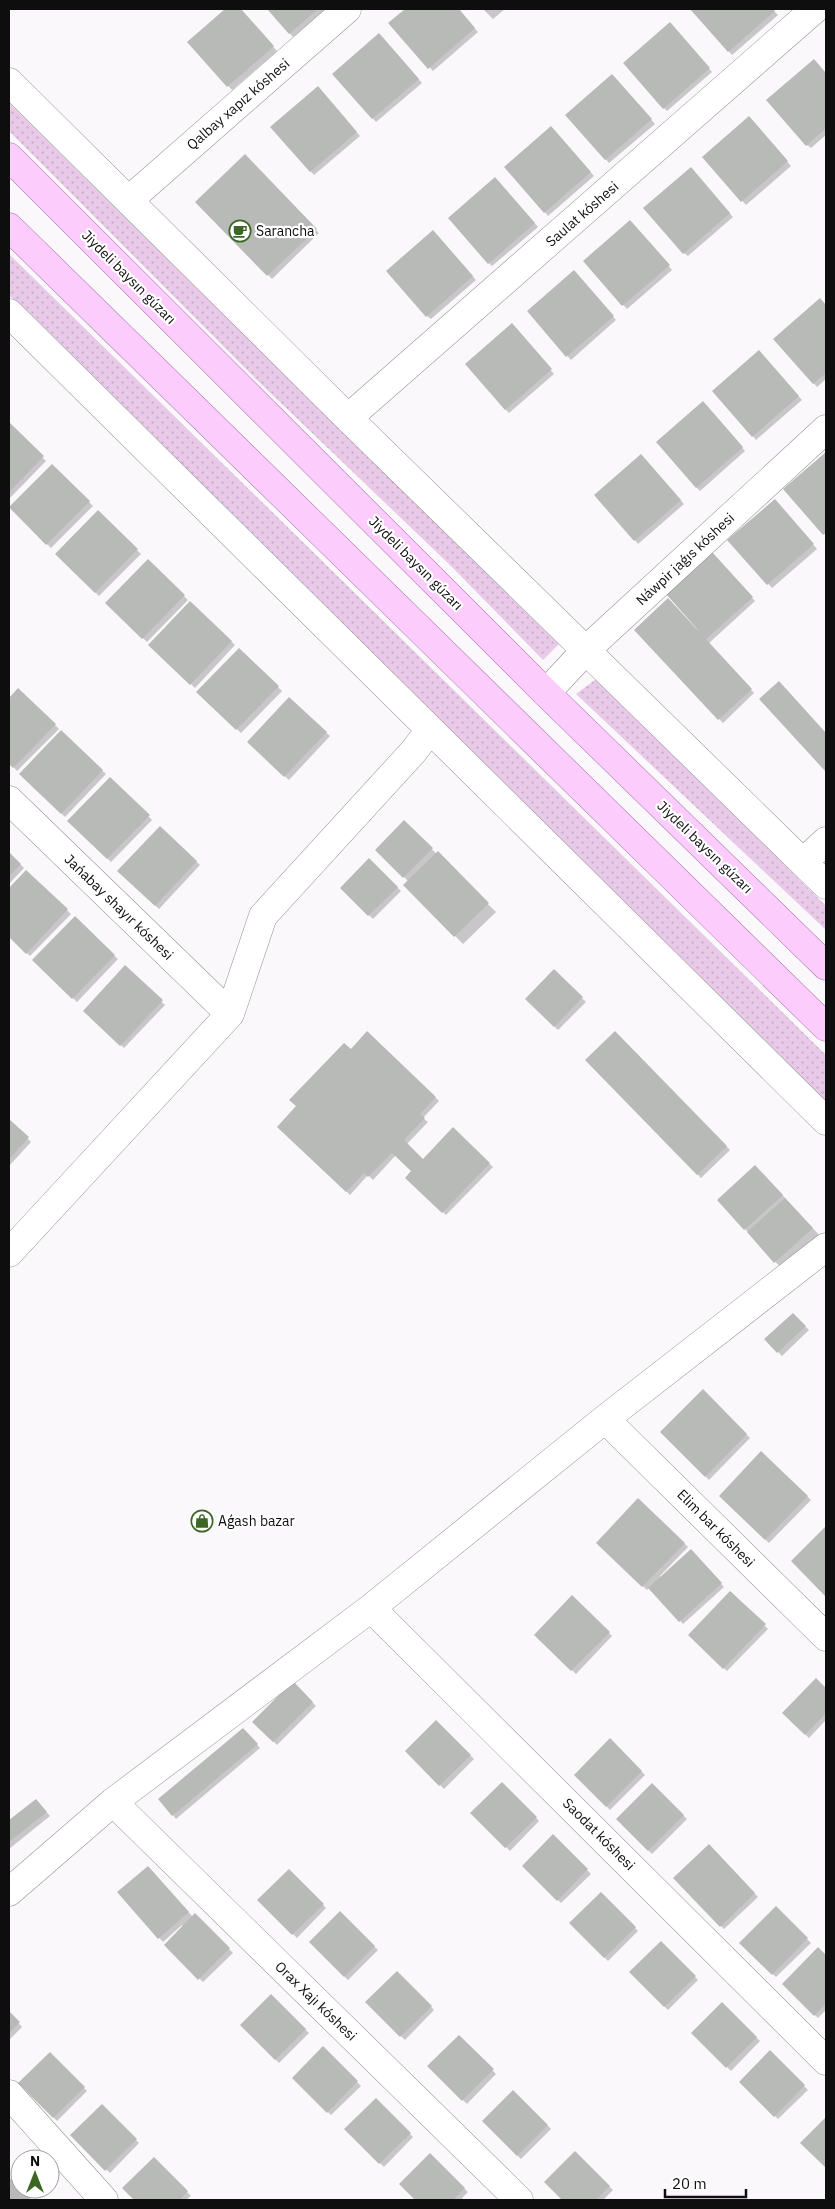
<svg xmlns="http://www.w3.org/2000/svg" width="835" height="2209" viewBox="0 0 835 2209" font-family="'IBM Plex Sans',sans-serif">
<style>
.grass{fill:url(#grass-dots)}
.shadow{fill:#0003}
.building{fill:#b7bab6}
.lines{fill:none;stroke-linecap:round;stroke-linejoin:round}
.street-casing{stroke:#959195;stroke-width:29}
.primary-casing{stroke:#a873a9;stroke-width:29}
.street{stroke:#fff;stroke-width:28}
.primary{stroke:#fcccfd;stroke-width:28}
.labels{text-anchor:middle;stroke-width:4.5;stroke-linejoin:round;paint-order:stroke}
.street-label{font-size:14px;fill:#0f0e0f;stroke:#fff}
.poi-label{font-size:14px;fill:#0f0e0f;stroke:#fff;text-anchor:start}
</style>
<defs>
<pattern id="grass-dots" width="8" height="8" patternUnits="userSpaceOnUse" patternTransform="scale(1.25)"><rect width="8" height="8" fill="#e8c9e8"/><path d="M2 2h.1M6 6h.1" fill="none" stroke="#c6abc6" stroke-width="1.8" stroke-linecap="round"/></pattern>
</defs>
<rect width="100%" height="100%" fill="#fbf8fb"/>
<!-- grass -->
<path class="grass" d="M9,103L559,644L543,660L452,567L259,382L9,131Z
M9,254L826,1055V1103L9,295Z
M596,679L826,906V930L576,694Z"/>
<!-- shadow -->
<path class="shadow" d="M227,9H240L277,51L232,90L189,42Z
M268,9H326L293,37Z
M407,9H457L478,32L433,71L390,23Z
M483,9H505L493,19Z
M692,9H772L778,15L732,55Z
M674,28L712,72L667,111L664,108Z
M383,38L422,83L376,122L334,74Z
M814,60L826,74V135L811,148L807,145Z
M616,79L655,124L609,163L567,115Z
M321,91L360,136L314,175L272,127Z
M752,121L791,166L746,205L703,157Z
M555,131L594,176L548,216L545,212Z
M245,156L319,233L272,279L197,202Z
M694,172L733,217L688,256L684,253Z
M499,182L538,227L492,266L489,263Z
M634,225L672,270L627,309L585,261Z
M437,235L476,280L431,319L427,316Z
M577,276L616,320L571,360L528,311Z
M820,299L826,306V379L817,387L775,339Z
M515,329L554,374L509,413L505,409Z
M763,356L802,400L756,440L753,436Z
M707,406L745,451L700,491L696,487Z
M9,424L46,461L9,499Z
M826,454V536L785,489Z
M645,459L684,504L638,544L635,540Z
M52,465L93,506L51,548L10,508Z
M778,504L817,549L772,588L729,540Z
M98,512L141,554L99,596L56,554Z
M712,554L755,601L708,644L754,693L723,723L636,630L697,629Z
M148,561L188,600L147,642L107,603Z
M191,603L235,645L195,688L150,645Z
M239,649L282,691L241,733L198,692Z
M18,689L59,729L17,771L9,762V699Z
M289,698L330,736L289,780L248,742Z
M61,732L106,774L65,817L21,774Z
M110,778L152,820L111,862L69,821Z
M404,822L496,912L463,944L405,885L408,881L377,850Z
M160,827L200,865L159,909L119,871Z
M9,853L24,868L9,884Z
M370,860L401,891L373,919L342,888Z
M26,871L71,914L30,956L9,936V890Z
M75,918L118,959L77,1002L34,960Z
M125,967L165,1005L124,1048L84,1011Z
M554,971L586,1002L558,1030L527,999Z
M368,1033L439,1101L423,1118L428,1122L406,1145L423,1161L453,1129L493,1167L446,1215L407,1178L413,1172L396,1155L373,1180L368,1175L350,1195L278,1127Z
M615,1033L730,1150L701,1178L587,1060Z
M9,1120L31,1142L9,1166Z
M763,1174L820,1236L783,1270L745,1229Z
M793,1314L809,1330L782,1356L766,1340Z
M703,1391L750,1438L709,1480L661,1432Z
M761,1453L811,1500L769,1543L720,1496Z
M638,1500L688,1547L660,1576L661,1578L691,1551L724,1587L683,1624L649,1588L647,1590L597,1543Z
M826,1528V1595L793,1561Z
M731,1592L768,1629L727,1671L689,1635Z
M572,1597L612,1636L576,1674L535,1635Z
M816,1680L826,1690V1720L809,1738L783,1713Z
M293,1683L316,1706L277,1745L254,1722Z
M436,1722L474,1759L444,1789L407,1751Z
M247,1733L260,1748L176,1819L173,1815Z
M610,1740L645,1775L610,1810L576,1775Z
M502,1783L539,1821L510,1851L472,1813Z
M652,1785L687,1819L652,1854L617,1819Z
M36,1800L50,1816L9,1849V1822Z
M553,1836L591,1874L561,1903L524,1866Z
M708,1846L758,1897L724,1929L675,1878Z
M289,1870L326,1908L297,1938L259,1900Z
M151,1871L193,1917L195,1915L233,1953L203,1982L165,1945L183,1927L182,1925L163,1942L119,1893Z
M601,1894L638,1931L608,1961L571,1923Z
M776,1908L811,1943L776,1977L741,1943Z
M340,1913L378,1950L348,1980L310,1942Z
M661,1943L698,1980L668,2010L631,1972Z
M818,1949L826,1957V2010L818,2018L783,1984Z
M397,1972L434,2010L405,2040L367,2002Z
M271,1995L309,2033L279,2063L242,2025Z
M722,2003L760,2041L731,2071L693,2033Z
M9,2013L22,2027L9,2040Z
M459,2037L496,2074L467,2104L429,2066Z
M323,2048L361,2086L331,2115L293,2078Z
M770,2052L808,2090L778,2119L741,2082Z
M50,2054L87,2091L57,2121L20,2083Z
M513,2091L551,2129L521,2159L483,2121Z
M376,2100L413,2137L384,2167L346,2129Z
M102,2106L139,2143L110,2173L72,2135Z
M575,2153L613,2190L603,2200H564L546,2182Z
M430,2155L468,2192L462,2198L464,2200H416L401,2184Z
M154,2158L191,2196L186,2200H136L124,2188Z"/>
<!-- building -->
<path class="building" d="M225,9H241L274,46L227,87L187,42Z
M267,9H318L289,34Z
M405,9H459L475,28L428,69L388,23Z
M690,9H773L775,11L728,52Z
M670,22L710,68L663,109L623,63Z
M379,33L419,79L372,119L332,74Z
M814,59L826,73V128L806,146L766,100Z
M612,74L652,119L605,160L565,115Z
M318,86L357,132L310,172L270,127Z
M749,116L788,161L741,202L702,157Z
M551,126L591,172L544,213L504,167Z
M245,154L317,229L267,276L195,202Z
M691,167L730,213L683,254L643,208Z
M495,177L535,223L488,264L448,218Z
M630,220L670,265L622,306L583,261Z
M433,230L473,276L426,317L386,271Z
M574,270L614,316L566,357L527,311Z
M820,298L826,305V373L813,384L773,339Z
M512,323L552,369L505,410L465,364Z
M759,350L799,396L752,437L712,391Z
M703,401L743,447L696,488L656,442Z
M9,422L44,456L9,492Z
M826,452V532L823,535L783,489Z
M641,454L681,500L634,541L594,495Z
M52,464L90,501L46,545L9,507Z
M775,499L814,544L767,585L727,540Z
M98,510L138,549L95,593L55,554Z
M712,552L753,597L706,639L666,594Z
M148,559L185,595L142,639L105,603Z
M668,598L752,689L718,720L634,630Z
M190,601L232,641L190,685L148,645Z
M239,648L279,686L236,730L196,692Z
M779,681L826,733V772L759,699Z
M18,688L56,724L13,768L9,764V698Z
M289,697L327,732L284,777L247,742Z
M61,730L103,770L61,814L19,774Z
M110,777L150,815L107,859L67,821Z
M404,820L433,848L403,878L375,850Z
M160,826L197,861L155,906L117,871Z
M438,851L489,903L454,937L403,885Z
M9,852L21,864L9,876Z
M369,858L398,887L368,916L340,888Z
M26,870L68,909L26,954L9,937V888Z
M75,916L115,955L72,999L32,960Z
M125,965L163,1000L120,1046L83,1011Z
M554,969L583,997L554,1027L525,999Z
M367,1031L436,1097L420,1114L425,1118L404,1140L423,1159L453,1127L490,1163L442,1213L405,1178L411,1171L392,1153L368,1177L364,1173L346,1192L277,1127L296,1106L289,1100L344,1043L351,1049Z
M615,1031L727,1146L697,1175L585,1060Z
M9,1119L29,1137L9,1159Z
M755,1165L783,1195L744,1230L717,1200Z
M785,1198L813,1228L774,1263L747,1232Z
M793,1313L806,1326L777,1353L764,1339Z
M703,1389L747,1434L705,1477L660,1432Z
M761,1451L808,1496L765,1540L719,1496Z
M638,1498L685,1543L642,1587L596,1543Z
M826,1526V1595L825,1596L791,1561Z
M691,1549L722,1583L679,1622L648,1588Z
M730,1591L766,1624L723,1669L688,1635Z
M572,1595L610,1632L571,1671L534,1635Z
M816,1678L826,1688V1713L805,1735L782,1713Z
M293,1681L313,1702L273,1742L252,1722Z
M436,1720L471,1755L439,1786L405,1751Z
M243,1728L258,1744L172,1816L158,1799Z
M610,1738L642,1771L606,1807L574,1775Z
M502,1782L537,1817L505,1848L470,1813Z
M652,1783L684,1815L648,1851L616,1819Z
M36,1799L47,1812L9,1842V1820Z
M553,1834L588,1869L557,1901L522,1866Z
M709,1844L755,1893L720,1927L673,1878Z
M148,1866L189,1912L158,1939L117,1892Z
M289,1869L324,1904L292,1935L257,1900Z
M601,1892L636,1927L604,1958L569,1923Z
M776,1906L808,1938L772,1975L739,1943Z
M340,1911L375,1946L344,1977L309,1942Z
M195,1913L230,1948L198,1980L164,1945Z
M661,1941L696,1976L664,2007L629,1972Z
M818,1947L826,1955V2003L814,2016L782,1984Z
M397,1971L432,2006L400,2037L365,2002Z
M271,1994L306,2029L275,2060L240,2025Z
M722,2002L757,2037L726,2068L691,2033Z
M9,2011L20,2022L9,2033Z
M459,2035L494,2069L462,2101L427,2066Z
M323,2046L358,2081L327,2113L292,2078Z
M770,2050L805,2085L774,2117L739,2082Z
M50,2052L85,2087L53,2118L18,2083Z
M513,2090L548,2125L517,2156L482,2121Z
M376,2098L411,2133L379,2164L344,2129Z
M102,2104L137,2139L105,2171L70,2135Z
M826,2117V2168L800,2143Z
M575,2151L610,2186L596,2200H562L544,2182Z
M430,2153L465,2188L453,2200H415L399,2184Z
M154,2157L188,2191L179,2200H134L122,2188Z
M9,2177L20,2189L32,2200H9Z"/>
<g class="lines">
<!-- street casing -->
<g class="street-casing">
<path id="street" d="M9,82L348,418L826,885
M129,200L347,9
M9,313L826,1121
M348,418L815,9
M546,693L586,650L826,429
M9,800L230,1014
M803,862L826,841
M9,1253L230,1014L263,916L413,752L430,730
M605,1419L826,1637
M371,1608L826,2061
M113,1802L519,2200
M9,1892L113,1802L371,1608L605,1419L826,1247
M9,2094L104,2200"/>
</g>
<!-- primary casing -->
<g class="primary-casing">
<path id="primary" d="M9,157L546,693L826,966
M9,227L826,1027"/>
</g>
<!-- street -->
<use href="#street" class="street"/>
<!-- primary -->
<use href="#primary" class="primary"/>
</g>
<!-- icons -->
<defs>
<g id="cafe-ring" transform="scale(1.125)"><circle r="9.5" fill="#fff" stroke="#3b6623" stroke-width="1.5"/><path d="M-5.5-4.5H6V0H3Q3 3.5 0 3.5H-2.5Q-5.5 3.5-5.5 0ZM3-3.2v2h1.7v-2ZM-6 4.5H4V6H-6Z" fill="#3b6623"/></g>
<g id="shop-ring" transform="scale(1.125)"><circle r="9.5" fill="#fff" stroke="#3b6623" stroke-width="1.5"/><path d="M-5-2.5h2.3a2.7 3.5 0 0 1 5.4 0H5L5.5 6h-11ZM-1.5-2.5h3a1.5 2.3 0 0 0-3 0Z" fill="#3b6623"/></g>
</defs>
<g fill-rule="evenodd">
<use href="#cafe-ring" x="240" y="231"/>
<use href="#shop-ring" x="202" y="1521"/>
</g>
<g class="labels">
<!-- street labels -->
<g class="street-label">
<text transform="translate(238 104) rotate(-41)" y="5">Qalbay xapız kóshesi</text>
<text transform="translate(582 214) rotate(-41)" y="5">Saulat kóshesi</text>
<text transform="translate(129 277) rotate(45)" y="5">Jiydeli baysın gúzarı</text>
<text transform="translate(685 559) rotate(-43)" y="5">Náwpir jaǵıs kóshesi</text>
<text transform="translate(416 563) rotate(45)" y="5">Jiydeli baysın gúzarı</text>
<text transform="translate(705 847) rotate(44)" y="5">Jiydeli baysın gúzarı</text>
<text transform="translate(119 907) rotate(44)" y="5">Jańabay shayır kóshesi</text>
<text transform="translate(716 1528) rotate(45)" y="5">Elim bar kóshesi</text>
<text transform="translate(599 1834) rotate(45)" y="5">Saodat kóshesi</text>
<text transform="translate(316 2001) rotate(44)" y="5">Orax Xajı kóshesi</text>
</g>
<!-- poi labels -->
<g class="poi-label">
<text x="256" y="236">Sarancha</text>
<text x="218" y="1526">Aǵash bazar</text>
</g>
</g>
<!-- border -->
<rect width="835" height="2209" fill="none" stroke="#0f0e0f" stroke-width="20"/>
<!-- north arrow -->
<g transform="translate(35 2174)"><circle r="24" fill="#ffffff" stroke="#9f9f9f"/>
<path d="M0-4L9 19L0 12L-9 19Z" fill="#3b6623"/>
<text y="-8" font-size="14" font-weight="bold" text-anchor="middle" fill="#0f0e0f">N</text>
</g>
<!-- scale -->
<path d="M665 2189v8h81v-8" fill="none" stroke="#0f0e0f" stroke-width="2.5"/>
<text x="672" y="2189" font-size="15" fill="#0f0e0f" stroke="#ffffff" stroke-width="4" paint-order="stroke">20 m</text>
</svg>
